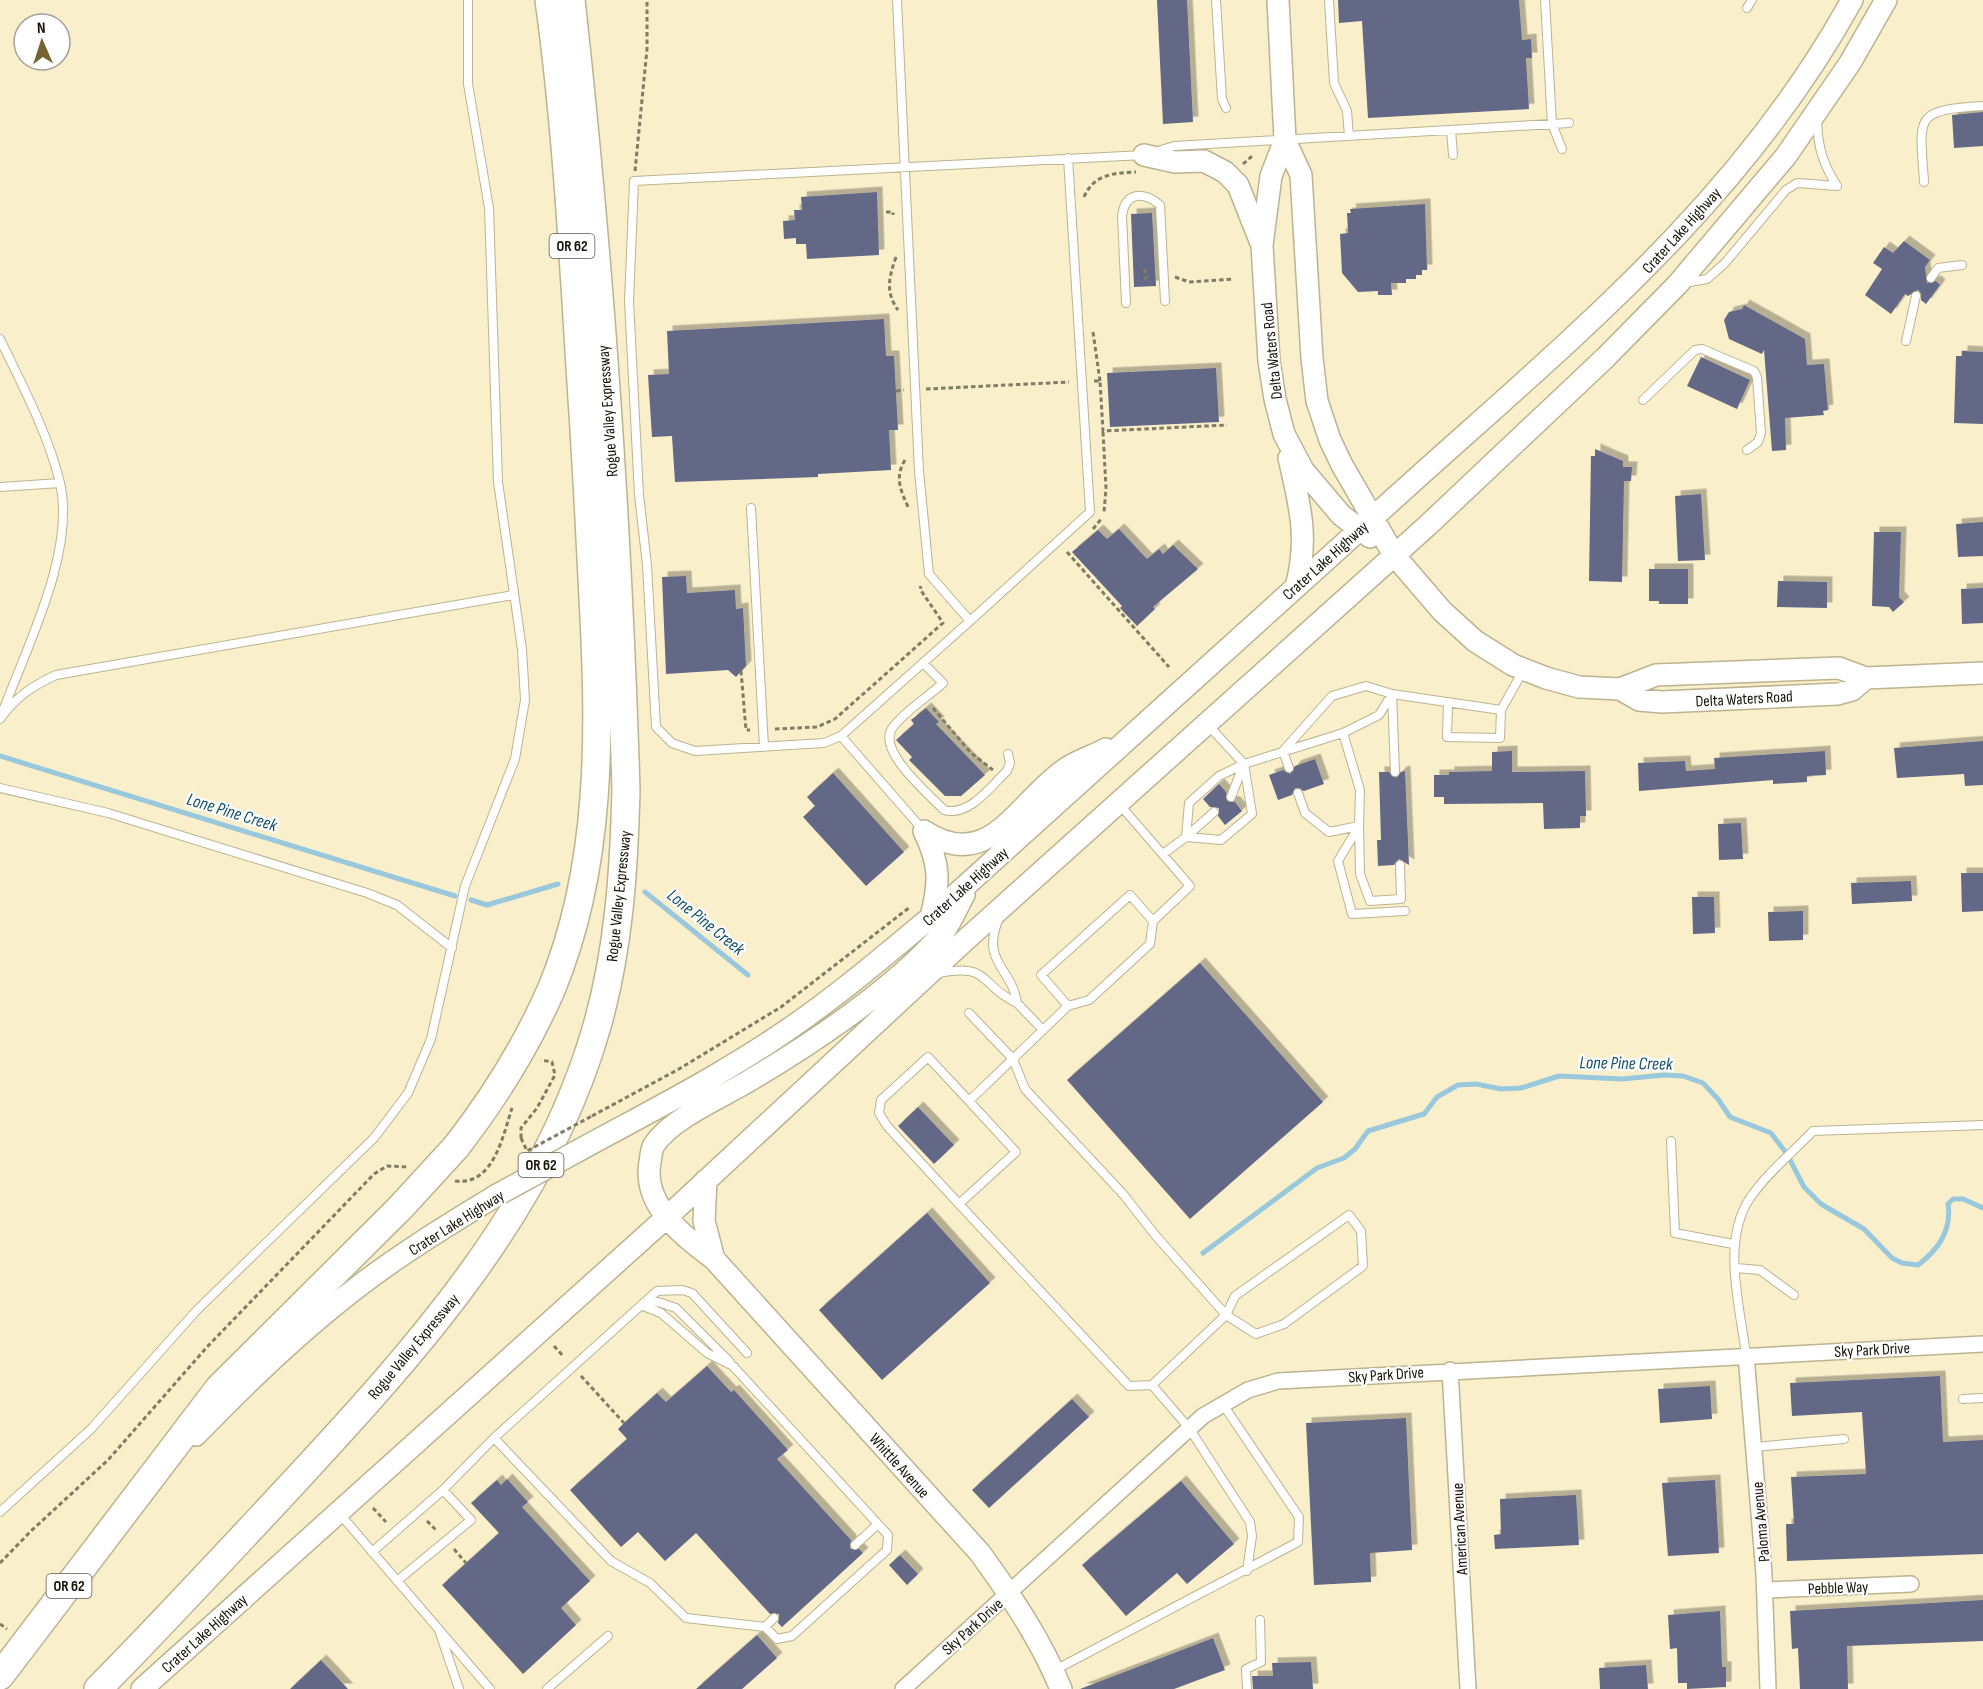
<svg xmlns="http://www.w3.org/2000/svg" width="1983" height="1689" viewBox="0 0 1983 1689" font-family="'Sofia Sans Condensed',sans-serif">
<style>
.lines{fill:none;stroke-linecap:round;stroke-linejoin:round}
.stream{stroke:#99c8dd;stroke-width:5}
.building{fill:#646786;filter:url(#shadow)}
.lane-casing{stroke:#bcb390;stroke-width:10}
.street-casing{stroke:#bcb390;stroke-width:18}
.secondary-casing{stroke:#bcb390;stroke-width:24}
.highway-casing{stroke:#bcb390;stroke-width:30}
.path{stroke:#827c64;stroke-width:3;stroke-dasharray:4.5 3;stroke-linecap:butt}
.lane{stroke:#fff;stroke-width:8}
.street{stroke:#fff;stroke-width:15}
.secondary{stroke:#fff;stroke-width:21}
.highway{stroke:#fff;stroke-width:27}
.secondary-bridge-casing{stroke:#bcb390;stroke-width:24;stroke-linecap:butt}
.highway-bridge-casing{stroke:#bcb390;stroke-width:30;stroke-linecap:butt}
.path-bridge{stroke:#827c64;stroke-width:3;stroke-dasharray:4.5 3;stroke-linecap:butt}
.secondary-bridge{stroke:#fff;stroke-width:21}
.highway-bridge{stroke:#fff;stroke-width:27}
.labels{text-anchor:middle;stroke-width:4.5;stroke-linejoin:round;paint-order:stroke}
.shield{fill:#fff;stroke:#5c5951;stroke-width:1.5}
.shield-label{font-size:15px;font-weight:bold;fill:#161206}
.street-label{font-size:16px;fill:#161206;stroke:#fff}
.water-label{font-size:18px;font-style:italic;fill:#145168;stroke:#fff}
</style>
<defs>
<filter id="shadow"><feDropShadow dx="5.5" dy="-5.5" stdDeviation="0" flood-color="#0004"/></filter>
</defs>
<rect width="100%" height="100%" fill="#f9efca"/>
<g class="lines">
<!-- stream -->
<path class="stream" d="M0,756L455,896
M645,892L748,975
M471,900L487,905L558,884
M1203,1253L1317,1168L1344,1158L1355,1149L1368,1131L1424,1114L1437,1097L1458,1085L1476,1084L1501,1089L1521,1088L1559,1076L1622,1079L1664,1075L1683,1076L1703,1083L1718,1099L1730,1117L1771,1133L1787,1154L1804,1187L1821,1204L1864,1229L1892,1258L1902,1263L1918,1265C1938,1250 1952,1230 1948,1204L1953,1199H1963L1983,1208"/>
</g>
<!-- building -->
<path class="building" d="M1157,0H1187L1193,122L1163,124Z
M1338,0H1519L1522,40L1531,39L1532,58H1526L1529,109L1368,118L1362,21L1339,23Z
M1983,112V146L1954,148L1952,115Z
M877,192L879,255L807,259L806,244H796V238L784,239L783,221L795,220L794,210H802L801,197Z
M1425,204L1427,270H1422V275H1416V279H1406V283H1391L1392,295H1378V291L1358,292L1342,273L1340,234L1348,233L1347,213H1351L1350,209Z
M1152,213L1156,286L1134,287L1131,214Z
M1904,241L1930,260L1925,267L1927,283L1936,281L1940,285L1926,304L1921,300V294L1918,290L1908,296L1905,294L1891,314L1865,295L1882,269L1873,263L1884,247L1893,253Z
M1744,305L1805,339L1807,365L1824,364L1828,410L1823,411L1824,415L1785,418L1786,450L1772,451L1764,350L1762,354L1729,339L1724,320L1729,312L1742,309Z
M884,319L886,356H894L898,430H889L891,470L818,474V477L675,482L672,436L652,437L648,375L669,374L667,331Z
M1962,351L1983,352V424L1954,423L1956,356H1962Z
M1701,357L1750,380L1737,409L1687,386Z
M1216,368L1219,422L1110,427L1107,373Z
M1595,449L1623,461V467H1632L1631,481H1624L1622,582L1589,581L1591,456H1595Z
M1701,494L1705,560L1678,561L1675,496Z
M1983,522V556L1958,557L1956,524Z
M1119,529L1147,559L1159,549L1163,554L1173,545L1198,569L1153,607L1155,609L1137,626L1120,608L1122,606L1072,552L1098,530L1107,539Z
M1874,532H1901L1899,597L1904,602L1893,612L1889,607L1872,606Z
M1649,569H1688V604H1659V601H1649Z
M686,576L687,593L735,590L736,609L743,608L746,666L736,677L728,670L666,674L662,577Z
M1778,581L1827,582V608L1777,607Z
M1983,588V623L1962,624L1961,589Z
M926,708L939,722L936,724L985,775L961,796H945L909,760L912,757L896,740L914,724L911,720Z
M1983,741V785L1965,786L1964,774L1897,778L1894,748Z
M1512,751V772L1585,771L1586,816H1580V828L1544,829L1543,803L1444,804V797H1434V775H1449V772L1492,771V752Z
M1825,751L1826,775L1807,776V782L1773,784V780L1639,791L1638,763L1685,761L1686,771L1715,769L1714,758Z
M1315,759L1324,784L1304,791L1295,788L1292,795L1278,800L1269,775L1283,770L1290,774L1295,766Z
M1405,771L1409,865L1399,859L1394,865L1378,866L1377,840H1381L1379,772H1389L1396,778L1401,772Z
M833,773L904,852L866,886L803,817L815,806L807,797Z
M1219,784L1226,792L1227,801L1235,802L1242,811L1225,825L1218,816L1219,808L1210,807L1203,799Z
M1741,823L1743,859L1719,860L1718,824Z
M1961,873H1983V911L1962,912Z
M1911,881L1912,901L1852,904L1851,883Z
M1692,897H1714L1715,933L1693,934Z
M1803,911V940L1769,941L1768,912Z
M1200,963L1323,1102L1190,1219L1067,1080Z
M918,1107L954,1145L934,1164L898,1126Z
M927,1213L990,1283L882,1380L819,1310Z
M707,1366L731,1392L734,1390L788,1450L777,1459L851,1540L850,1549H859L863,1553L782,1627L778,1623L779,1614H770L696,1533L665,1561L638,1532L621,1547L570,1490L627,1439L618,1429L624,1423L657,1393L666,1402Z
M1940,1376L1943,1442L1983,1440V1554L1787,1561L1786,1524H1794L1791,1477L1866,1474L1862,1412L1792,1416L1790,1383Z
M1710,1386L1712,1419L1660,1423L1658,1389Z
M1072,1399L1089,1417L989,1508L972,1490Z
M1406,1418L1412,1550L1370,1553L1371,1582L1314,1585L1306,1423Z
M507,1479L528,1502L522,1507L590,1581L561,1608L576,1625L523,1674L442,1585L499,1533L471,1503L497,1480L501,1485Z
M1715,1480L1719,1553L1668,1556L1662,1483Z
M1181,1481L1234,1544L1187,1584L1177,1573L1126,1616L1082,1565Z
M1576,1495L1579,1545L1495,1549L1494,1535L1501,1534L1500,1499Z
M900,1555L918,1574L907,1585L889,1565Z
M1983,1600V1641L1847,1646L1848,1689H1800L1798,1648L1792,1649L1790,1611Z
M1720,1611L1722,1667H1726V1687L1687,1689V1683H1678L1677,1648L1670,1649L1668,1615Z
M757,1635L777,1658L742,1689H696Z
M1213,1638L1225,1670L1174,1689H1080Z
M321,1660L348,1689H290Z
M1311,1662L1313,1689H1253L1252,1676H1273L1272,1663Z
M1646,1665L1648,1689H1600L1599,1668Z"/>
<g class="lines">
<!-- lane casing -->
<g class="lane-casing">
<path id="lane" d="M897,0L919,471L929,574L970,621L1090,512L1068,158
M1216,0L1222,99L1226,108
M1329,0L1334,83L1347,111L1349,136
M1545,0L1552,124L1562,149
M1747,8L1752,0
M1817,121C1818,148 1823,164 1837,186
M1451,130L1453,155
M1155,152L1174,146L1569,123
M1924,182C1920,117 1912,110 1983,106
M1931,278L1938,268L1962,265
M1684,283L1707,279L1725,263L1786,190L1797,183L1837,186
M1126,303L1122,216C1125,192 1143,191 1160,205L1165,301
M0,339C22,385 48,433 60,483C76,551 27,646 3,711
M1906,341L1916,296
M1643,400L1695,350L1702,349L1754,371L1757,377L1761,433L1758,442L1747,450
M0,487L60,483
M751,508L764,747
M923,663L943,683C928,697 906,710 893,727C875,750 929,794 944,810C969,817 990,787 1007,771L1010,763L1008,754
M1448,704L1447,737L1500,738L1501,710
M0,719C16,697 32,686 56,675L513,595
M1343,733L1360,790L1359,826L1338,861L1352,914L1405,911
M841,736L824,743L695,751L672,743L656,727L647,565L639,495L629,301L634,181L1144,155
M1289,768L1283,751L1332,696L1366,686L1392,694L1395,772
M0,788L108,813L367,893L397,905L452,948
M1298,793L1305,813L1329,832L1359,826L1360,874L1370,901L1401,899L1400,865
M1231,797L1243,766
M923,830L841,736L970,621
M1186,837L1221,840L1252,814L1244,764L1208,725
M1186,837L1214,812
M1163,854L1186,837L1189,803L1219,776L1244,764L1343,733L1379,715L1392,694L1501,710L1523,671
M939,973C992,963 978,985 1017,1003C1012,967 980,963 999,918
M1017,1003L1043,1030
M1068,1006L1041,975L1130,895L1153,921
M969,1013L1013,1059L1025,1089L1123,1194L1156,1236L1226,1315L1152,1385
M969,1101L1016,1152L959,1204L1129,1386L1152,1385L1189,1428L1250,1522L1252,1536L1247,1571
M1671,1141L1675,1233L1733,1244
M959,1204L887,1126L879,1113L881,1100L928,1057L969,1101L1068,1006L1089,1000L1150,944L1153,921L1190,886L1120,805
M1349,1215L1361,1231L1363,1266L1284,1324L1256,1334L1226,1315L1235,1296Z
M1736,1268L1760,1270L1794,1295
M641,1305L661,1313L707,1353L733,1366L888,1535L887,1550L792,1636L777,1639L765,1627L686,1618L650,1583L611,1561L494,1438L657,1291L682,1290L692,1293L747,1353
M643,1305L658,1302L676,1308L730,1362
M1746,1355C1740,1306 1721,1241 1750,1198C1766,1174 1793,1152 1813,1131L1983,1125
M1963,1399L1983,1398
M1754,1447L1844,1439
M0,1512L91,1429L197,1310L374,1138L408,1093L431,1039L465,886L515,759L525,700L522,649L498,482L489,208L468,84V0
M339,1513L490,1689
M855,1545L878,1524
M372,1552L443,1490L494,1438
M397,1581L471,1520L443,1490
M765,1627L774,1618
M440,1633L459,1689
M1055,1670L1298,1542L1299,1517L1222,1403
M547,1689L608,1636
M1247,1689L1246,1669L1261,1662L1260,1620"/>
</g>
<!-- street casing -->
<g class="street-casing">
<path id="street" d="M1746,1355L1764,1574L1768,1689
M1450,1370L1468,1689
M1765,1590L1911,1584
M903,1689L1203,1416L1248,1390L1278,1381L1983,1344"/>
</g>
<!-- secondary casing -->
<g class="secondary-casing">
<path id="secondary" d="M1278,0L1285,140L1301,175L1312,358L1317,401L1330,440L1342,465L1394,555L1442,611L1475,641L1513,665L1546,678L1579,687L1620,689L1639,700L1662,702L1838,694L1852,690L1866,678
M1285,140L1271,176L1262,245L1269,361L1275,399L1284,434L1303,470L1341,515L1370,537
M1144,155L1175,162L1204,161L1225,172L1238,185L1261,243
M1289,458C1300,505 1309,539 1296,587
M1620,689L1656,675L1839,668L1866,678L1983,673
M924,831C989,874 1017,803 1064,770C1076,761 1093,756 1106,749
M924,831C940,864 940,882 931,917
M964,895C957,907 951,923 942,934C894,989 810,1045 747,1082C720,1098 671,1119 654,1145C651,1150 651,1157 650,1162C642,1205 684,1237 714,1259L980,1553C1011,1596 1041,1640 1061,1689
M574,1153C645,1114 717,1078 783,1033C835,998 883,957 931,917C1087,777 1242,635 1398,495C1567,342 1740,204 1852,0
M706,1180L704,1221L714,1259
M196,1435C247,1382 300,1331 359,1286C403,1252 450,1224 497,1195
M142,1689L667,1217L961,944L1427,526L1605,358L1677,285L1786,156L1850,63L1886,0"/>
</g>
<!-- highway casing -->
<g class="highway-casing">
<path id="highway" d="M456,1147C494,1098 526,1047 551,990C603,866 600,729 593,598C590,537 587,475 583,414C574,276 568,137 549,0
M0,1676L219,1388L400,1208
M98,1689C165,1621 230,1551 295,1481C420,1346 546,1206 597,1026C619,949 624,870 626,790C618,526 600,262 571,0"/>
</g>
<!-- path -->
<path class="path" d="M1243,164L1252,156
M635,171L647,49V0
M1084,197C1094,174 1114,173 1136,172
M886,212H893V215
M896,257C889,277 885,292 898,310
M1145,269V278H1151
M1175,277L1189,282L1233,279
M1093,332L1100,381
M1094,381H1100L1103,431L1227,425
M926,389L1069,382
M896,391L904,390
M1103,432L1106,488L1104,512
M905,460C894,478 901,491 909,509
M1093,529L1102,518
M1067,552L1169,667
M741,671L746,730H750
M933,708L971,753L993,770
M775,729L817,727L835,719L943,623L920,589L921,586
M592,1116L679,1069L781,1007L910,907
M521,1138V1128L537,1108L555,1075L552,1062L541,1060
M455,1181C494,1186 503,1135 512,1108
M554,1346L564,1357
M581,1376L624,1423
M373,1508L386,1522
M427,1521L437,1531
M454,1549L466,1563
M0,1563L31,1531L108,1460L207,1347L374,1174L387,1166L409,1167
M0,1624L7,1629"/>
<!-- lane -->
<use href="#lane" class="lane"/>
<!-- street -->
<use href="#street" class="street"/>
<!-- secondary -->
<use href="#secondary" class="secondary"/>
<!-- highway -->
<use href="#highway" class="highway"/>
<!-- secondary-bridge casing -->
<g class="secondary-bridge-casing">
<path id="secondary-bridge" d="M497,1195L574,1153"/>
</g>
<!-- highway-bridge casing -->
<g class="highway-bridge-casing">
<path id="highway-bridge" d="M400,1208L456,1147"/>
</g>
<!-- path-bridge -->
<path class="path-bridge" d="M521,1138L527,1151L592,1116"/>
<!-- secondary-bridge -->
<use href="#secondary-bridge" class="secondary-bridge"/>
<!-- highway-bridge -->
<use href="#highway-bridge" class="highway-bridge"/>
</g>
<g class="labels">
<!-- shield labels -->
<g class="shield">
<rect x="549.5" y="234" width="45" height="24" rx="4.5"/>
<rect x="518.5" y="1153" width="45" height="24" rx="4.5"/>
<rect x="46.5" y="1574" width="45" height="24" rx="4.5"/>
</g>
<g class="shield-label">
<text x="572" y="251">OR 62</text>
<text x="541" y="1170">OR 62</text>
<text x="69" y="1591">OR 62</text>
</g>
<!-- street labels -->
<g class="street-label">
<text transform="translate(1681 230) rotate(-48)" y="6">Crater Lake Highway</text>
<text transform="translate(1271 351) rotate(-96)" y="6">Delta Waters Road</text>
<text transform="translate(607 411) rotate(-94)" y="6">Rogue Valley Expressway</text>
<text transform="translate(1325 560) rotate(-42)" y="6">Crater Lake Highway</text>
<text transform="translate(1744 698) rotate(-3)" y="6">Delta Waters Road</text>
<text transform="translate(965 886) rotate(-42)" y="6">Crater Lake Highway</text>
<text transform="translate(618 896) rotate(-84)" y="6">Rogue Valley Expressway</text>
<text transform="translate(456 1222) rotate(-32)" y="6">Crater Lake Highway</text>
<text transform="translate(413 1346) rotate(-50)" y="6">Rogue Valley Expressway</text>
<text transform="translate(1872 1349) rotate(-3)" y="6">Sky Park Drive</text>
<text transform="translate(1386 1374) rotate(-4)" y="6">Sky Park Drive</text>
<text transform="translate(900 1465) rotate(48)" y="6">Whittle Avenue</text>
<text transform="translate(1760 1522) rotate(-95)" y="6">Paloma Avenue</text>
<text transform="translate(1459 1529) rotate(-93)" y="6">American Avenue</text>
<text transform="translate(1838 1587) rotate(-2)" y="6">Pebble Way</text>
<text transform="translate(972 1626) rotate(-42)" y="6">Sky Park Drive</text>
<text transform="translate(204 1633) rotate(-42)" y="6">Crater Lake Highway</text>
</g>
<!-- water labels -->
<g class="water-label">
<text transform="translate(232 812) rotate(17)" y="6">Lone Pine Creek</text>
<text transform="translate(706 922) rotate(39)" y="6">Lone Pine Creek</text>
<text transform="translate(1626 1063) rotate(1)" y="6">Lone Pine Creek</text>
</g>
</g>
<!-- north arrow -->
<g transform="translate(42 42) rotate(357)"><circle r="28" fill="#ffffff" stroke="#a2a09b" stroke-width="1.5"/>
<path d="M0-4.5L10 22L0 15L-10 22Z" fill="#776433"/>
<text y="-9" font-size="16" font-weight="bold" text-anchor="middle" fill="#161206">N</text>
</g>
</svg>
